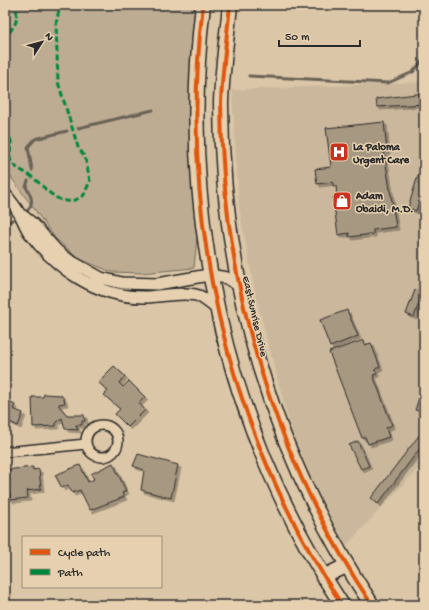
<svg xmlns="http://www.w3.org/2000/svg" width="429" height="610" viewBox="0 0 429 610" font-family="'Gochi Hand',sans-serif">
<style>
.built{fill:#cbb89c}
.green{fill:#bdac92;stroke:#746c5e}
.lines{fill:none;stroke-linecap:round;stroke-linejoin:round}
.stream{stroke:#696257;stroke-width:3}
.building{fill:#a79882;stroke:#2b2b2b;filter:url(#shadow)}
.minor-casing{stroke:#2b2b2b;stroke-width:12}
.tertiary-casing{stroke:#2b2b2b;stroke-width:14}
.primary-casing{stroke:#2b2b2b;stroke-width:17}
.minor{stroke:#e6d0af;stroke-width:9}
.tertiary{stroke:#e6d0af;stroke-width:11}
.primary{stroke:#e6d0af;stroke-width:14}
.quiet{stroke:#00873e;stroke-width:3;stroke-dasharray:6 3;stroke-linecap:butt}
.cycleway-casing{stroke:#e6d0af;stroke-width:6}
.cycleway{stroke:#df570e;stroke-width:4}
.labels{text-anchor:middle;stroke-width:3;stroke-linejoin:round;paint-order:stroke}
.poi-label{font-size:11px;font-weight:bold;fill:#2b2b2b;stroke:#e6d0af;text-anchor:start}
.street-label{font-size:11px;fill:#2b2b2b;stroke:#e6d0af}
</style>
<defs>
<filter id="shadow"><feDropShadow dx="3" dy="3" stdDeviation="0" flood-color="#0004"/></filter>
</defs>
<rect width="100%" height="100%" fill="#dbc6a7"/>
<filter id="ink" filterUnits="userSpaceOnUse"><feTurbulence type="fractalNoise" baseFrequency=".025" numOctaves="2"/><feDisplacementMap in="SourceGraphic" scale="8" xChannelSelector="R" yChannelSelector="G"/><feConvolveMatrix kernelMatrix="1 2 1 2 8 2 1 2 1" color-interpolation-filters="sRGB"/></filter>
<g filter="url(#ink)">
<!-- built -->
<path class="built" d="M424,82V462L346,546L316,489L291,430L257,302L239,208L232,90Z"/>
<!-- green -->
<path class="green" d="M5,5H203L200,206L194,268L141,273L112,272L79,259L55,238L32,206L5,169Z"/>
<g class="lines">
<!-- stream -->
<path class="stream" d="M249,76L388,83L413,72L424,59
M78,128L153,110
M32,170L28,147L35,139L67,131
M27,211C35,202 31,196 26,187L28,181
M5,224L16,218"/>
</g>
<!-- building -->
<path class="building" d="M424,93V104L377,107L376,99Z
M384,122L387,151L384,152L396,227L373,230V234L349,237V233L338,235L333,197H337L336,186H333V182L317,184L315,169L331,167L326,128Z
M418,175L424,177V186L416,211L408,208Z
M415,290L423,292L414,317L406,314Z
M347,310L358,336L330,347L320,320Z
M364,340L365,345L371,343L380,367L375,369L377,374L373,375L392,425L386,428L389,437L368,444L365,437L362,438L329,352Z
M114,366L125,376L119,383L123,387L129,381L145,397L139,403L145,410L128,427L115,414L120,409L104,395L108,391L98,382Z
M422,389H424V412L415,410Z
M44,394L61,395L64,399L65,403L59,404V406L67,415H84L85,421H82V425H76L78,430L65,429L62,418L56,422V426L33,427L32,397H43Z
M5,396L11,403L15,405L13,409L23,413L18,426L8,421L5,422Z
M424,429V443L378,504L371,498Z
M358,441L369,466L361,469L349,445Z
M138,454L178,465L171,498L141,490L144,470L133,466Z
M113,463L126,491L122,493L124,497L90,510L80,490L72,493L68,485L62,488L55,475L80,465L88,482L94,479L91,474Z
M33,467V470L39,469L41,489L27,491L28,498L10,500V494L5,495V470Z"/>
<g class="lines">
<!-- minor casing -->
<g class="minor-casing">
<path id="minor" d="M86 441a16 16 0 1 1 32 0a16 16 0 1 1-32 0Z
M5,452L86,444"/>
</g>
<!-- tertiary casing -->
<g class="tertiary-casing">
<path id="tertiary" d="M5,194C10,200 15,206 19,213C23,219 25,226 29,232C56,269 97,297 144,297C158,297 190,290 201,297C206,300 211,304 216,308
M23,216L33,224L56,250L69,260L101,278L122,283L157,284L209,275L227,278L239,286"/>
</g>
<!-- primary casing -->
<g class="primary-casing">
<path id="primary" d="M203,5C178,216 225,427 342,605
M230,5C227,37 222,70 221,103C221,282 273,456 372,605
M323,577L346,566"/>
</g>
<!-- minor -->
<use href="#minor" class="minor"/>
<!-- tertiary -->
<use href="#tertiary" class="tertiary"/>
<!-- primary -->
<use href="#primary" class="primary"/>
<!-- quiet -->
<path class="quiet" d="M5,40L16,22L17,5
M5,131C18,143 5,153 12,163C16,169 26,172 32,177C49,190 61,212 84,195L90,181L85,157L78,147L58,82L56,24L60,5"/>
<!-- cycleway casing -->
<g class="cycleway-casing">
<path id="cycleway" d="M203,5C178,216 225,427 342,605
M230,5C227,37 222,70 221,103C221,282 273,456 372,605"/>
</g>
<!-- cycleway -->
<use href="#cycleway" class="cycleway"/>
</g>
</g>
<!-- icons -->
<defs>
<g id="hospital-square" transform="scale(1)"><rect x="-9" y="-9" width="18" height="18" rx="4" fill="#c8321e" stroke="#e6d0af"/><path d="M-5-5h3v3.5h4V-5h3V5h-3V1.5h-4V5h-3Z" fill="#fff"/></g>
<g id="shop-square" transform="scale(1)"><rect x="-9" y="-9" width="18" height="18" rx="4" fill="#c8321e" stroke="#e6d0af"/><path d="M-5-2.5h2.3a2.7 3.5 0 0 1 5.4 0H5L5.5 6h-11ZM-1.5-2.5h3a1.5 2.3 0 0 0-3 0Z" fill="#fff"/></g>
</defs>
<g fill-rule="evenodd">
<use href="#hospital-square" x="339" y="152"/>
<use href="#shop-square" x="342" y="201"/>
</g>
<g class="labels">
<!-- poi labels -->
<g class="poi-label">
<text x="353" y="150">La Paloma<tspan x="353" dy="13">Urgent Care</tspan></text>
<text x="356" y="199">Adam<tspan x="356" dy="13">Obaidi, M.D.</tspan></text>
</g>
<!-- street labels -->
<g class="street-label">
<text transform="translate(256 316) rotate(77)" y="4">East Sunrise Drive</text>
</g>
</g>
<!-- margin -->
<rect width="429" height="610" fill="none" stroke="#e6d0af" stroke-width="20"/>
<rect x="10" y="10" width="409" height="590" fill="none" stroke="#2b2b2b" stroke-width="1.5" filter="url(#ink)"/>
<!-- legend -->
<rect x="22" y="536" width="140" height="52" fill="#e6d0af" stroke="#9b8e7a"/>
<rect x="30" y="549" width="20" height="6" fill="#df570e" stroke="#9b8e7a"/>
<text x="58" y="556" font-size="12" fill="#2b2b2b">Cycle path</text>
<rect x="30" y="569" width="20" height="6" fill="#00873e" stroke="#9b8e7a"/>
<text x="58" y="576" font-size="12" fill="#2b2b2b">Path</text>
<!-- north arrow -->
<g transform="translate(42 42) rotate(54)" stroke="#e6d0af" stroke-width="3" paint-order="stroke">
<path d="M0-3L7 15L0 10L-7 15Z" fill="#2b2b2b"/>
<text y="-6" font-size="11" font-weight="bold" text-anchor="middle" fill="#2b2b2b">N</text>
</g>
<!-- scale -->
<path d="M279 40v6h81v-6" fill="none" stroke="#2b2b2b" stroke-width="2"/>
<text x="285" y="40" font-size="12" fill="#2b2b2b" stroke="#e6d0af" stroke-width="3" paint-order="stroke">50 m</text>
</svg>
